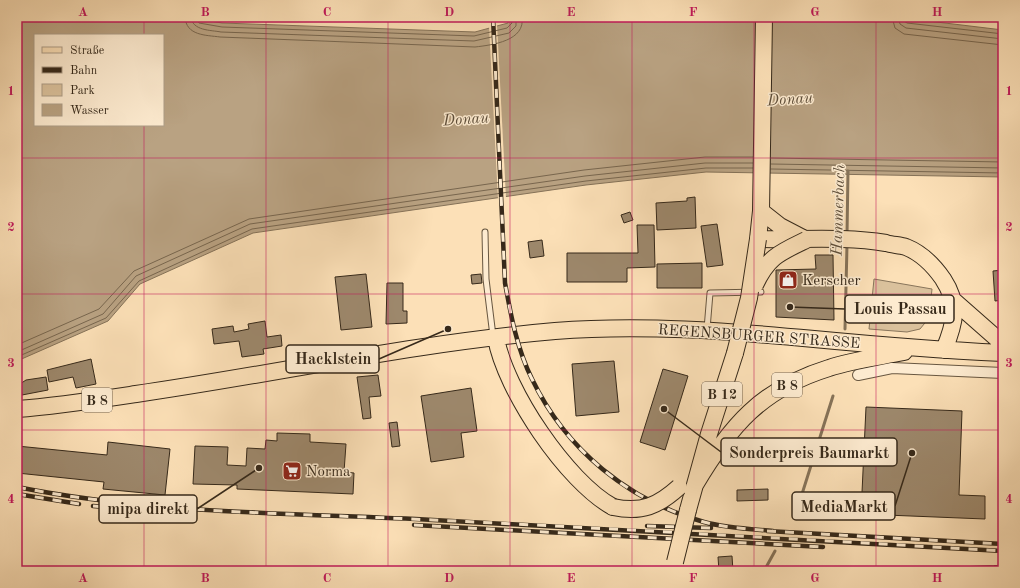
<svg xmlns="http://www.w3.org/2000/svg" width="1020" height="588" viewBox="0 0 1020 588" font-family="'Old Standard TT',serif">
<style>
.green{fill:#dac19c;stroke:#88755b}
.water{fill:#b9a282;stroke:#857258;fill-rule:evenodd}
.pier{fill:#fce0b7}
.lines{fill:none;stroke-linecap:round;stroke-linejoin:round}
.shore{stroke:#78664e;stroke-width:1}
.stream{stroke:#857258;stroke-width:3}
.building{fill:#9d886c;stroke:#36291a}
.lane-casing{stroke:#685741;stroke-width:7}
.street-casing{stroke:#685741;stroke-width:12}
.primary-casing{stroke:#36291a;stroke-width:18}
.lane{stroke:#fdebd0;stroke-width:5}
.street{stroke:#fdebd0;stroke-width:10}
.primary{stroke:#fce0b7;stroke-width:16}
.rail-casing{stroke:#36291a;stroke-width:4.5}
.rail{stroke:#fdebd0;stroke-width:3;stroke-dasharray:9;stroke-linecap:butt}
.primary-bridge-casing{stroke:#36291a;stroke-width:18;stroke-linecap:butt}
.primary-bridge{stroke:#fce0b7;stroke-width:16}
.grid{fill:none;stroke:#c2185b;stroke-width:1;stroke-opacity:0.55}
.labels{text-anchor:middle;stroke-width:3;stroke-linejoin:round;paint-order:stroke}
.shield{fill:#fdebd0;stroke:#726351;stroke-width:1}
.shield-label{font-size:14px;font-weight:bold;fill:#36291a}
.poi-label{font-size:15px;fill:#36291a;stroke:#fdebd0;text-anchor:start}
.street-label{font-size:15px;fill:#36291a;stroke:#fdebd0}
.water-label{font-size:16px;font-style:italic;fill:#5d4d39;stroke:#fdebd0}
.leader{fill:none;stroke:#36291a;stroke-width:1.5}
.callout-dot{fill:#36291a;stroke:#fdebd0;stroke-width:1.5}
.callout{fill:#fdebd0;stroke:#36291a;stroke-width:1.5}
.callout-label{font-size:16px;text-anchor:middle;font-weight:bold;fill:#36291a}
.neatline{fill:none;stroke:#c2185b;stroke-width:1.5}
.grid-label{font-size:13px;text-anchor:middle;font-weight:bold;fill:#c2185b}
</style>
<rect width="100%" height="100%" fill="#fce0b7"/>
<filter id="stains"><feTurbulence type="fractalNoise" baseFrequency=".005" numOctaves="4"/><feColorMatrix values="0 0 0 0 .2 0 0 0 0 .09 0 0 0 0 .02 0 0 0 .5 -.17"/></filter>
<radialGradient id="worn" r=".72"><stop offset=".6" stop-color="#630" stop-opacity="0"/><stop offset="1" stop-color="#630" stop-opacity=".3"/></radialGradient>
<!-- green -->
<path class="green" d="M874,279L932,289L929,318L920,329L907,332L869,329Z"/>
<!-- water -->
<path class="water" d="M17,17H188L222,23L475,32L508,23L507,19L499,17H895L1003,30V177L706,172L586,185L253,233L140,284L108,321L17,361ZM35,35H163V125H35Z"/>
<!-- pier -->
<path class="pier" d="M497,24L506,198L498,199L489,26Z"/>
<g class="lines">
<!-- shore -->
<path class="shore" d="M185,17C186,36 206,35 220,37L475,47C492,45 526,41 522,17
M191,17C192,31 211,30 221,32L474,41L509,33L516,26V17
M196,17L199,23L222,27L474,36L507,28L512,23L510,17
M892,17L895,28L904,34L1003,45
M898,17L900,24L906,28L1003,39
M903,17L904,21L907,23L1003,34
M771,158L1003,162
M771,164L1003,168
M771,169L1003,173
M17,345L99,309L134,271L249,219L584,170L705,157H753
M17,352L103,314L136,276L250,224L585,176L705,163H753
M17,357L106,318L139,281L252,229L586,181L706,168H753"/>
<!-- stream -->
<path class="stream" d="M847,235L848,171
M845,329L847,245
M796,513L833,396
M764,571L775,551"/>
</g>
<!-- building -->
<path class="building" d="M695,197L696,228L657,230L656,203L687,201V198Z
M630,212L633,220L624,223L621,215Z
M717,224L723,265L707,267L701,226Z
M637,225H654L655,267L627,268V282H567V253H638Z
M542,240L544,256L530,258L528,242Z
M815,255H833L834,320L776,317V270L816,269Z
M702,263V288H657V264Z
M1003,270V300L995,301L993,271Z
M366,274L372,327L341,330L335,277Z
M481,274L482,283L472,284L471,275Z
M387,283H403V311H407V323L386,324Z
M265,321L267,337L281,335L282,346L263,349L264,354L242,357L239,341L214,344L212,329L233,326L234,332L249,329L248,324Z
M91,359L96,384L76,388L73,377L49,382L47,370Z
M614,361L619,412L576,416L572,364Z
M663,369L688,376L665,450L640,442Z
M378,375L381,396L369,397L371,418L363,419L357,377Z
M46,377L48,390L22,395L20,384L26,380Z
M471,388L477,431L461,433L464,457L431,462L421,396Z
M866,407L962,411L959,495L985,496V519L861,514Z
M397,422L400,446L392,447L389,423Z
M277,433L310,434V442L346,444L344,472L354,473L353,494L237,489V485L193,484L195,446L228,447L227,465L246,466L247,448L265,449L266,440L277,441Z
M108,442L170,449L165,495L103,489L104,482L17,473V446L107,455Z
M768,489V500L737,501V490Z
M732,556L733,571H719L718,557Z"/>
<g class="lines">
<!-- lane casing -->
<g class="lane-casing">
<path id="lane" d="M485,232L486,279L493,336
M707,329L710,293L761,292"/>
</g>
<!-- street casing -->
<g class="street-casing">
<path id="street" d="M858,375L892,368L1003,373"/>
</g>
<!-- primary casing -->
<g class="primary-casing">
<path id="primary" d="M764,17L761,211L758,239C800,240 844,236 886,243C892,245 900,245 906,247C921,253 934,266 943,279C960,305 955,323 944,350
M761,211L780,226L803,238
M953,300L1003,344
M496,338C505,390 567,482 613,507
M17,409C57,406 96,400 136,394C275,374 414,343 555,331C641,324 728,331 814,339C877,345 940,350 1003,353
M695,485C730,426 761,389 829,368C853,360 879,357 904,352
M688,510L709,434L735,353"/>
</g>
<!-- lane -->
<use href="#lane" class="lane"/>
<!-- street -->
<use href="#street" class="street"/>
<!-- primary -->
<use href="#primary" class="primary"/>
<!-- rail casing -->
<g class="rail-casing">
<path id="rail" d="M493,17L505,283C511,316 517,349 532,379C566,450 629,501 704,522C726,528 750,529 773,531
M17,487C153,514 294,513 433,520C623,529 813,540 1003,551
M17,494L79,504
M93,506L174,513
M414,525L823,547
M647,526L711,528
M767,531L1003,544
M895,571L1003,567"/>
</g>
<!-- rail -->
<use href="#rail" class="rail"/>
<!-- primary-bridge casing -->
<g class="primary-bridge-casing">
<path id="primary-bridge" d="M755,285C768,257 779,253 806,240
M735,353L749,298L758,239
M613,507C642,513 658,506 679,487
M675,562L688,510"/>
</g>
<!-- primary-bridge -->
<use href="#primary-bridge" class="primary-bridge"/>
</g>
<!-- grid -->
<path class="grid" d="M144,17V35M266,17V571M388,17V571M510,17V571M632,17V571M754,17V571M876,17V571M144,125V571M17,158H1003M17,294H1003M17,430H1003"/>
<!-- icons -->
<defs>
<g id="shop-square" transform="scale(1)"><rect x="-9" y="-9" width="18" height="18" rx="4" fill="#8f2418" stroke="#fdebd0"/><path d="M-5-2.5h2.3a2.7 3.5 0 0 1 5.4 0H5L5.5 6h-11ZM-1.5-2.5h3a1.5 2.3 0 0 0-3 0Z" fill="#fff"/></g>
<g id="supermarket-square" transform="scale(1)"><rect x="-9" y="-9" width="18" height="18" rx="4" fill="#8f2418" stroke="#fdebd0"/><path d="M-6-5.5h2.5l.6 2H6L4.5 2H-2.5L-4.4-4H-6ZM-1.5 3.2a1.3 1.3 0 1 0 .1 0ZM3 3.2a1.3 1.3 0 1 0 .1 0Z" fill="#fff"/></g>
</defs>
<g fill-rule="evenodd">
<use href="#shop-square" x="788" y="280"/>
<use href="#supermarket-square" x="292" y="471"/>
</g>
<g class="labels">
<!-- shield labels -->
<g class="shield">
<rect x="772" y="373" width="30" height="24" rx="3"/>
<rect x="702" y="382" width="40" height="24" rx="3"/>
<rect x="82" y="388" width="30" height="24" rx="3"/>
</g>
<g class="shield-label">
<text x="787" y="390">B 8</text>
<text x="722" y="399">B 12</text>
<text x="97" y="405">B 8</text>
</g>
<!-- poi labels -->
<g class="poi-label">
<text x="802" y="285">Kerscher</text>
<text x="306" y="476">Norma</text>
</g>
<!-- street labels -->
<g class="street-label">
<text transform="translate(759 336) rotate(4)" y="5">REGENSBURGER STRASSE</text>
</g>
<!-- water labels -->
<g class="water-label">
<text transform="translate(790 98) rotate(-4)" y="6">Donau</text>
<text transform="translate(466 118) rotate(-4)" y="6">Donau</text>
<text transform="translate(837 210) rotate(-88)" y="6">Hammerbach</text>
</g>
</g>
<!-- callouts -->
<path class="leader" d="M790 307L845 309M448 329L379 359M664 409L721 452M912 453L895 506M259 468L197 509"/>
<g class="callout-dot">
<circle cx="790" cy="307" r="4"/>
<circle cx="448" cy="329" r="4"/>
<circle cx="664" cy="409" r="4"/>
<circle cx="912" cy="453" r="4"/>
<circle cx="259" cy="468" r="4"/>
</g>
<g class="callout">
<rect x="845" y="295" width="109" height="28" rx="4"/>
<rect x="286" y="345" width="93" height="28" rx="4"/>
<rect x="721" y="438" width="176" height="28" rx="4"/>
<rect x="792" y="492" width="103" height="28" rx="4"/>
<rect x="99" y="495" width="98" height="28" rx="4"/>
</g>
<g class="callout-label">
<text x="900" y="314">Louis Passau</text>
<text x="333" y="364">Hacklstein</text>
<text x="809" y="458">Sonderpreis Baumarkt</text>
<text x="844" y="512">MediaMarkt</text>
<text x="148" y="514">mipa direkt</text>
</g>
<!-- margin -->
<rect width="1020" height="588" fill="none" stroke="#fce0b7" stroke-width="44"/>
<!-- legend -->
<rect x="34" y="34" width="130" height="92" fill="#fdebd0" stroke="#ad9d87"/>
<rect x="42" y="47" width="20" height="6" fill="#fce0b7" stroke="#ad9d87"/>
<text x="70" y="54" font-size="12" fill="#36291a">Straße</text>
<rect x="42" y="67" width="20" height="6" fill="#36291a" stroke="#ad9d87"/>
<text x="70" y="74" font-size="12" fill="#36291a">Bahn</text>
<rect x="42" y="84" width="20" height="12" fill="#dac19c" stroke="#ad9d87"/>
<text x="70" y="94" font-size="12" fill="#36291a">Park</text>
<rect x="42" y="104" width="20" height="12" fill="#b9a282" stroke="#ad9d87"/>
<text x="70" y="114" font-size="12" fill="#36291a">Wasser</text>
<rect x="22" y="22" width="976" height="544" class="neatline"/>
<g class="grid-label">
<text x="83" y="16">A</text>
<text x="205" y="16">B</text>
<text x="327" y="16">C</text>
<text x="449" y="16">D</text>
<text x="571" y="16">E</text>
<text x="693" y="16">F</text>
<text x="815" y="16">G</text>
<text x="937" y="16">H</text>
<text x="11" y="95">1</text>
<text x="1009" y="95">1</text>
<text x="11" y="231">2</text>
<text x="1009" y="231">2</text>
<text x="11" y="367">3</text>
<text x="1009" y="367">3</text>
<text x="11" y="503">4</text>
<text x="1009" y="503">4</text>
<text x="83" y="582">A</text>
<text x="205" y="582">B</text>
<text x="327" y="582">C</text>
<text x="449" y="582">D</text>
<text x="571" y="582">E</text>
<text x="693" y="582">F</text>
<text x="815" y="582">G</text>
<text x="937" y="582">H</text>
</g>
<rect width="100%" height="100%" filter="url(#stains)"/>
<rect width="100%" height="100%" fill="url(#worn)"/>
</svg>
